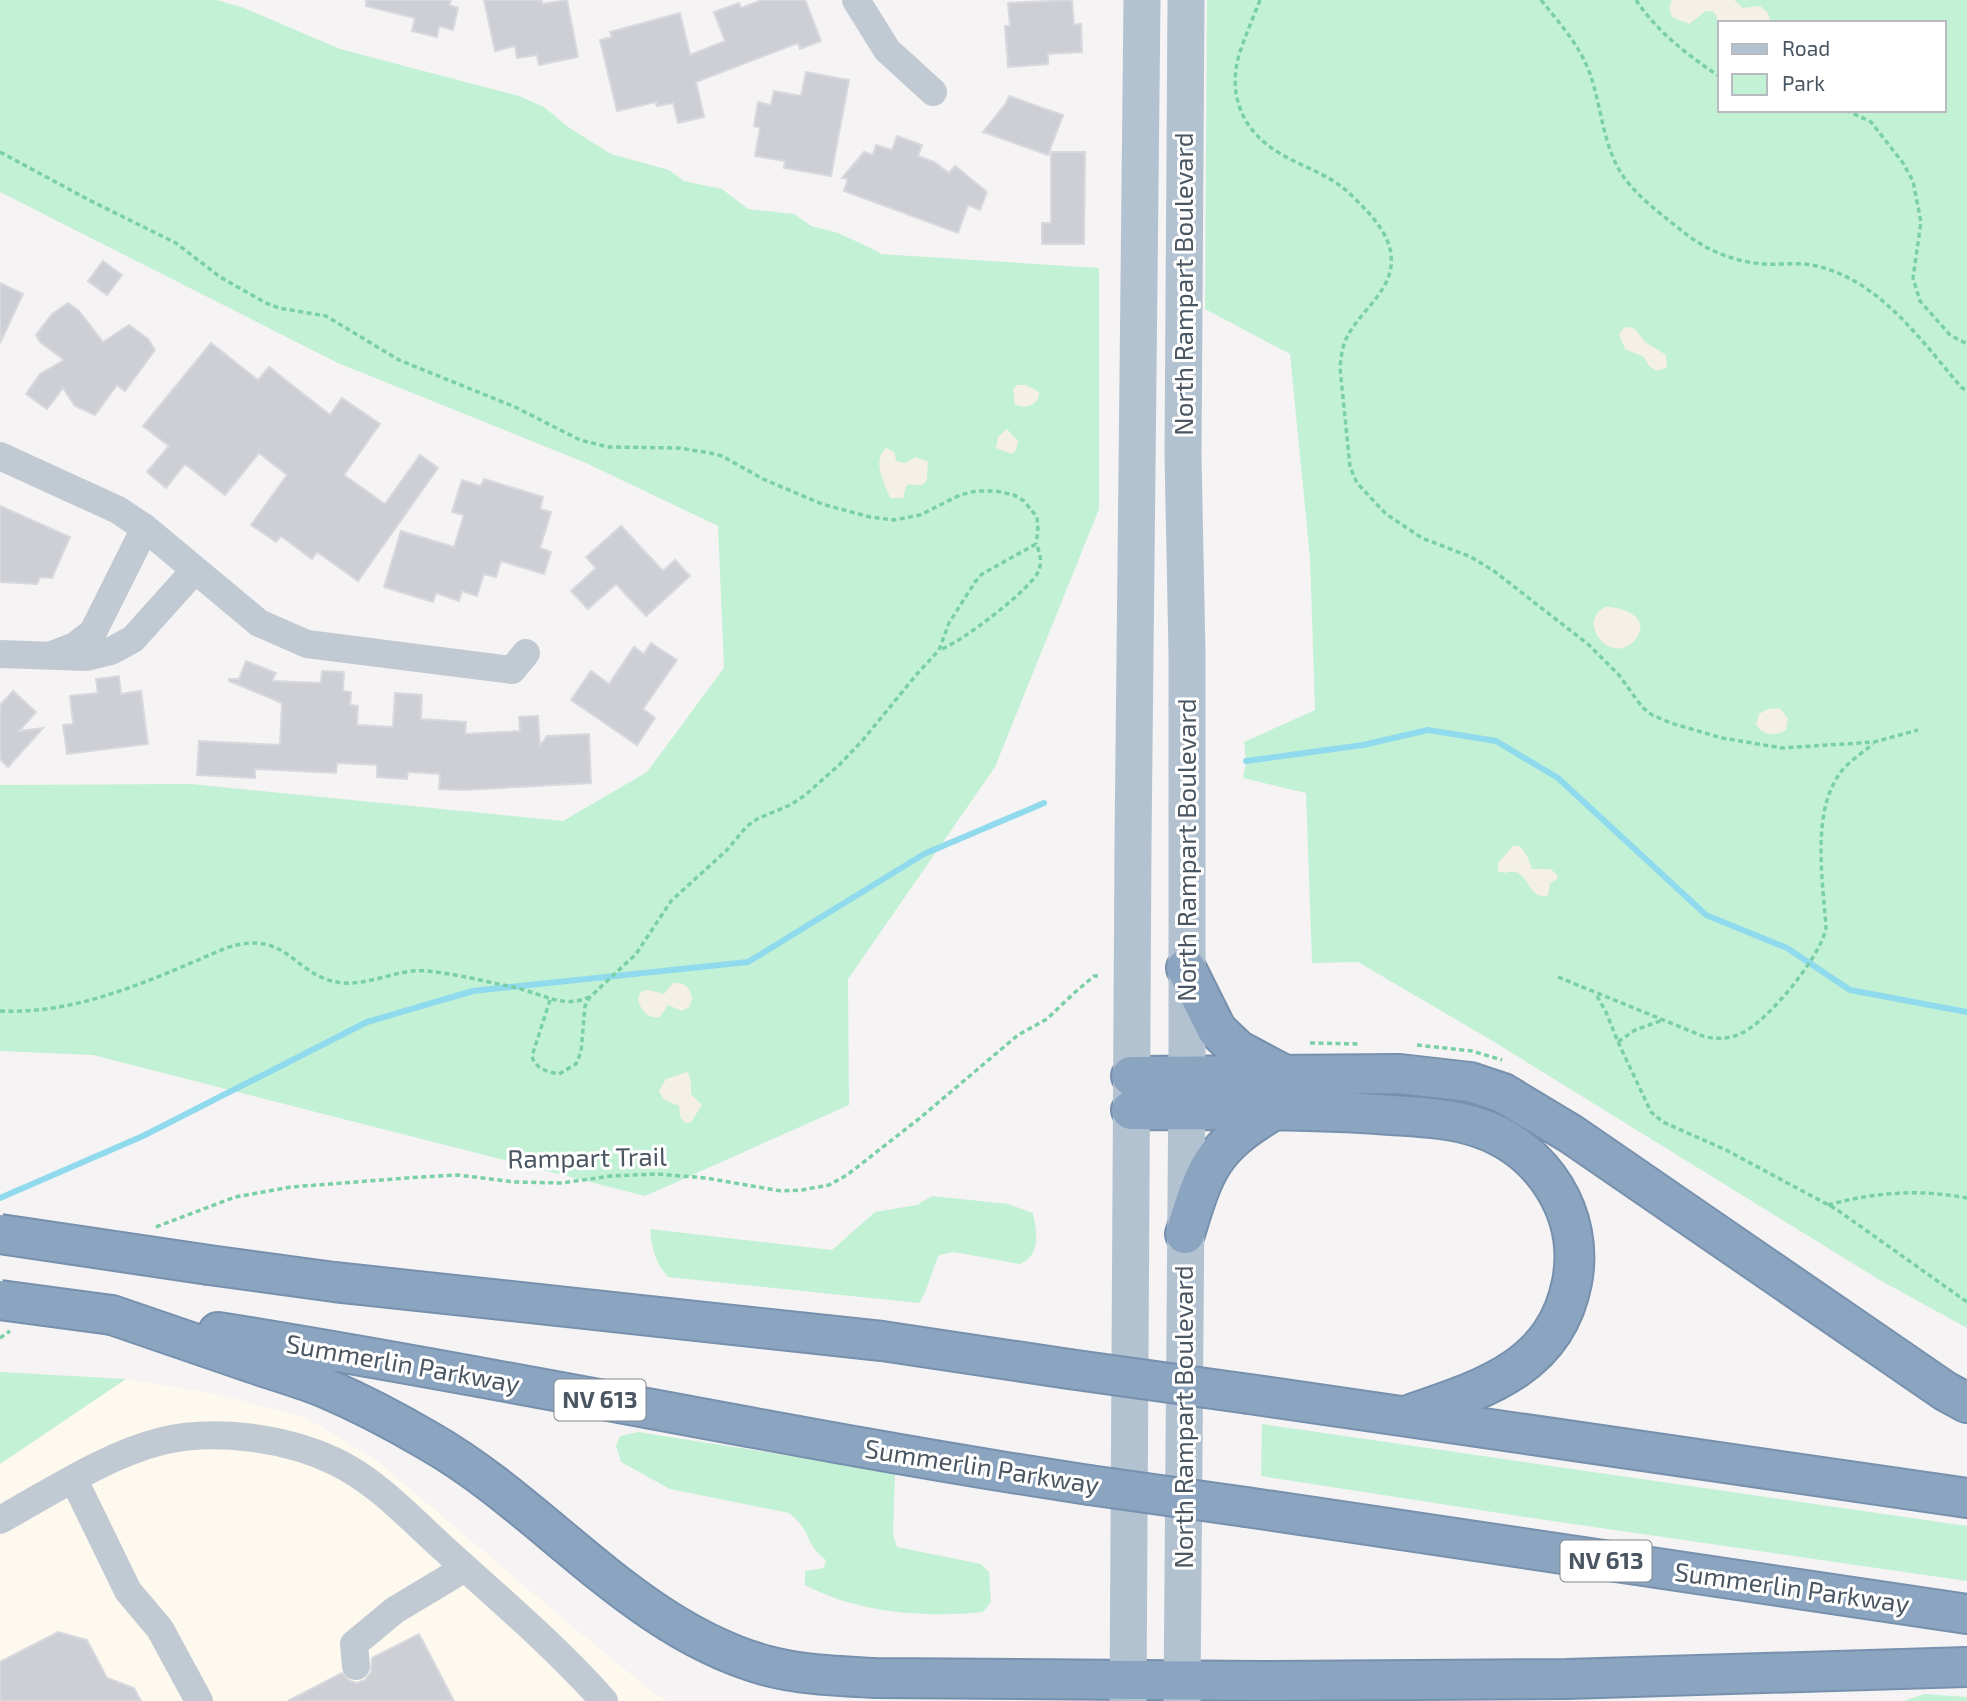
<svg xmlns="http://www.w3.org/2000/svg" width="1967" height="1701" viewBox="0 0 1967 1701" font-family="'Exo 2',sans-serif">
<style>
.commercial{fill:#fdf9ef}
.green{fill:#c3f1d5;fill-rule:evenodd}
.sand{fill:#f5f0e5}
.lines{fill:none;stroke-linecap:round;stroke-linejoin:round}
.stream{stroke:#90daee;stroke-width:6}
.building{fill:#cdcfd5;stroke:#d7d9de;stroke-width:2}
.highway-casing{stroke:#7690ad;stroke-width:42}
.path{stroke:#7ad0a6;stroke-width:3.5;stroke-dasharray:5 3.5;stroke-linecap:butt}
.minor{stroke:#c1cad2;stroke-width:28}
.major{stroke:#b3c2d1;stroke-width:37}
.highway{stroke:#8ba5c1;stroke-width:38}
.highway-bridge-casing{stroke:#7690ad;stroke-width:42;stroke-linecap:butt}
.highway-bridge{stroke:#8ba5c1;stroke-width:38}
.labels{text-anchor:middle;stroke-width:6;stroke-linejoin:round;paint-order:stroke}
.shield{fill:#fff;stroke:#808990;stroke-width:2}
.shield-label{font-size:24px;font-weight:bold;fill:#4a5661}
.street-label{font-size:26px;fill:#4a5661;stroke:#fff}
</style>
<rect width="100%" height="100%" fill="#f5f3f3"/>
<!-- commercial -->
<path class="commercial" d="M126,1379L221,1395L307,1418L376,1460L573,1627L655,1694L668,1701H0V1464Z"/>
<!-- green -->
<path class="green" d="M0,0H217L244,8L340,49L519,96L544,107L568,127L611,154L669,170L684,181L722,189L748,209L794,214L811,226L838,233L879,252L880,254L1099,268V509L995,767L848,979L849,1105L645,1196L93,1055L0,1051V785L192,784L563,821L647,772L724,668L718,526L586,463L338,363L0,192Z
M1207,0H1967V1328L1878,1279L1491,1040L1358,962L1312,963L1306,793L1243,778L1246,761L1244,742L1315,710L1310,558L1290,354L1205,309ZM1720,23H1944V110H1720Z
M932,1196L1008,1204L1033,1213C1037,1233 1041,1255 1020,1264L954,1252L939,1255C931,1271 929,1288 919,1303L668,1277C656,1264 651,1247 650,1229L832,1250L875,1212L917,1205Z
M0,1372L126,1379L0,1464Z
M1262,1424L1967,1526V1581L1525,1517L1261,1476Z
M638,1432L887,1471L895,1474L893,1534L897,1547L981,1564L989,1572L991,1602L983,1612C925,1618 857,1613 805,1585V1571L824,1568L826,1560C810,1548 811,1540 802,1526C799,1521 793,1517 789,1513L670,1489L621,1462L616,1446L620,1436Z
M1924,1694L1967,1697V1701H1904Z"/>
<!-- sand -->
<path class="sand" d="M1672,0H1734L1743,8L1760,6L1768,13L1771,23H1720V31L1716,15L1712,11H1706L1689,24L1672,17L1669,7Z
M1629,327L1635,329L1645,342L1666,355L1667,367L1657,371L1649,366L1644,357L1625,349L1619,334L1624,328Z
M1017,385H1026L1039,392V397C1033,407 1027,408 1015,405L1013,389Z
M1007,429L1018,441L1016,450L1012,454L996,448L998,437Z
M886,448L894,452L896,460C905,466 908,461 916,457L928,462C926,477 932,489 909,484L906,487L903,498H890C885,483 871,463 886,448Z
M1606,607C1626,607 1654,620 1633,642C1610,665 1575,621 1606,607Z
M1779,708L1788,718L1786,730C1775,737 1762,735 1756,724L1759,714L1768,709Z
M1513,846H1520L1527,856L1532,869H1551L1557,875V879L1550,883L1548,896C1526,900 1529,864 1505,873L1498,871V863Z
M673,983C684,982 691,987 692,999L689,1007L682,1011L668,1005L660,1017C641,1021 630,990 647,990C651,990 659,993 664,994Z
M688,1072L691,1082V1094L702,1105L691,1122L685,1123L680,1116L679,1106L663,1099L659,1091L666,1079Z"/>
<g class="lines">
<!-- stream -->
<path class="stream" d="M1246,761L1363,745L1428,730L1496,741L1558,778L1706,915L1787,948L1850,990L1967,1012
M0,1198L143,1136L367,1022L473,991L748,962L924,854L1044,803"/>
</g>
<!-- building -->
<path class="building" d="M366,0H451L449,5L458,8L453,30L439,26L437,37L412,31L415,18L366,6Z
M484,0H542V4L567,0L578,57L539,65L537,55L517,58L515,46L495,51Z
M762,0H805L821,41L800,49L798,43L696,82L704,117L678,123L673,103L657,106L656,102L617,111L600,40L612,37L610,32L680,13L690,55L725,41L714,12L739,3L741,8Z
M1072,0L1074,25L1081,24L1082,52L1048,54V64L1008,67L1005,26H1010L1008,3Z
M806,72L849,80L831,176L784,168L785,161L755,156L760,128L754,126L758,102L771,105L774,91L801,96Z
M1009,96L1063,115L1048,155L983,132L1006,103Z
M897,136L922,145L918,156L934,162L949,173L955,166L987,192L980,210L968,205L958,233L844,191L848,179L842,178L864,152L873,155L876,145L892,150Z
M1051,152H1085L1084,244H1042V223H1051Z
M103,261L122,275L107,295L88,281Z
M0,283L23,294L0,343Z
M68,303L79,311L103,342L129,325L148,339L155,350L125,391L117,385L95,415L75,406L63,388L47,409L26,394L40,374L64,360L40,342L36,335L52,314Z
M211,343L258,380L269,367L330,415L342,398L380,424L344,475L385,504L420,455L438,468L358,581L317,552L312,559L281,536L276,542L251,525L287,475L259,453L225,495L185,464L166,488L147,472L169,446L143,426Z
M484,479L543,497L540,509L551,512L540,548L551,552L544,574L501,561L496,577L484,574L477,596L462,591L459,601L436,593L433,602L384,587L401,531L454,547L464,515L452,512L462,480L481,486Z
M0,506L70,537L52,578L40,577L37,584L0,582Z
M621,526L663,571L675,560L690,576L646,616L616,584L588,609L571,591L596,568L586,557Z
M651,643L677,660L643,709L655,718L637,745L571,700L591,671L609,684L634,647L644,654Z
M246,661L276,673L272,681L321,683L322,671L344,672L343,691L351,692L350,705L358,706L357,725L393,727L395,693L422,695L421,719L466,722L465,734L520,731L519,717L538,716L540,746L547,736L589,734L591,783L462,790L439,789L440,774L408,772L407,779L377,777V765L337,763L336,773L255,769V778L197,775L199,741L280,745L282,703L229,681V679H239Z
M119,676L121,694L141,691L148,744L67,754L63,725L73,724L70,696L98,693L96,679Z
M13,691L36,712L19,731L43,728L8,767L0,759V705Z
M58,1632L87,1640L107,1678L134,1688L141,1701H0V1662Z
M419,1634L454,1701H288L342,1673L350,1681L357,1683L365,1680L371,1672L372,1658Z"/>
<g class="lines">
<!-- highway casing -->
<g class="highway-casing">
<path id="highway" d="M1186,968L1217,1030L1238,1050L1281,1073
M1131,1076L1400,1074L1470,1082L1503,1093L1571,1134L1945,1391L1967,1403
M1131,1110C1218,1111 1305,1108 1391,1115C1421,1117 1451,1118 1480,1128C1543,1150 1585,1214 1572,1282C1555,1370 1480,1390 1405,1416
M1185,1234C1205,1168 1212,1147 1273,1111
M209,1265L334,1282L882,1341L1069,1369
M112,1315C159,1331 206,1347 252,1363C276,1371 300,1378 323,1387C358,1402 393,1420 427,1440C544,1506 631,1627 764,1665C800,1675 838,1676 875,1678L1260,1681L1567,1679L1967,1667
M218,1332C509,1378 797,1441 1089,1485
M1249,1394L1967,1498
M1246,1507L1967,1614"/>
</g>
<!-- path -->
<path class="path" d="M1260,0C1253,18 1245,36 1239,55C1227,97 1244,133 1281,154C1301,166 1324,173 1342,187C1350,193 1358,202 1365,209C1376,220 1390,239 1391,255C1395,290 1361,309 1347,337C1342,347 1341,357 1340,368L1350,467L1357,483L1386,514L1422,538L1471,557L1494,571L1589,645L1619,675L1642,707L1652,715L1671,723L1722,738L1782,748L1874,742L1918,730
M1541,0C1561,25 1583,49 1592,80C1602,112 1604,148 1623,176C1638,198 1665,217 1686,234C1708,251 1735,262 1764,264C1779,265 1797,262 1812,265C1878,278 1920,339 1961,387L1967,391
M1636,0C1658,33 1688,55 1720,77
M1846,110L1871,122L1903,163L1913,181L1921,222L1913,278L1920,301L1950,335L1967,344
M0,152L89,200L176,243L220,277L266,303L279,308L326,316L399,360L515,407L580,440L608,447L679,448L710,453L722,456L763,479L822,504L870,517L894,520L920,515L960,495L976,491H996L1014,495L1024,501L1037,517L1038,531L1036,544
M1558,977L1705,1037C1719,1039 1730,1039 1742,1033C1769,1020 1821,956 1826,928C1823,881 1811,813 1840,773C1848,762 1862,753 1873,744
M1597,996L1606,1012L1618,1042L1635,1030L1663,1020
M550,1000L532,1056C535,1069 548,1072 559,1074L576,1064L581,1052L585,1006L590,997L636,954L671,901L727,850L747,826L757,819L790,805L804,796L839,765L862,741L917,674L939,650L949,623L975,582L982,574L1036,544C1040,552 1042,561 1039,570C1033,588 958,645 939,650
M0,1011C79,1015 155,978 226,948C289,927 293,978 343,983C372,985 399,968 428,971C457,974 488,982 517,988C543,994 563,1009 589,997
M1618,1042L1651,1112L1663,1122L1726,1150L1836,1209L1967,1302
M1310,1043L1360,1044
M1417,1045L1472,1051L1502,1060
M1828,1205C1875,1192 1919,1189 1967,1198
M156,1227L235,1197L291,1187L420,1177L458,1175L515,1182L562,1183L611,1176L657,1174L706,1178L781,1191L802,1190L829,1185L847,1175L920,1118L1018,1035L1047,1019L1073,994L1094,976H1100
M0,1338L10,1331"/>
<!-- minor -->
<path class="minor" d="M856,0L887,50L933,92
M0,456L118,510L145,528L259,623L307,644L512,670L526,653
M0,654L87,657L111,651L133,639L195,570
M54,654L75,646L93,632L145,528
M74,1480L128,1591L160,1629L199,1701
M0,1520C51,1492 106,1455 162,1441C214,1428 286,1438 334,1461C375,1480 409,1517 442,1547C497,1597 554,1645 604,1701
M356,1666L354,1644L395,1610L465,1568"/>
<!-- major -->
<path class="major" d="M1128,1701L1133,844L1142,0
M1182,1701L1187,1076V654L1183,455L1186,0"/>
<!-- highway -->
<use href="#highway" class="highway"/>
<!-- highway-bridge casing -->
<g class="highway-bridge-casing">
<path id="highway-bridge" d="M0,1234L209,1265
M0,1300L112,1315
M1069,1369L1249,1394
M1089,1485L1246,1507"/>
</g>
<!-- highway-bridge -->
<use href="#highway-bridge" class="highway-bridge"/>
</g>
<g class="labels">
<!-- shield labels -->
<g class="shield">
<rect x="554.5" y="1379.5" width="91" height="41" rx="5"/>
<rect x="1560.5" y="1540.5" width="91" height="41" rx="5"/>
</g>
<g class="shield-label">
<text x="600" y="1408">NV 613</text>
<text x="1606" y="1569">NV 613</text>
</g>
<!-- street labels -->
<g class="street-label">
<text transform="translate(1184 284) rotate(-90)" y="9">North Rampart Boulevard</text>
<text transform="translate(1187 850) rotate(-90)" y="9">North Rampart Boulevard</text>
<text transform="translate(587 1158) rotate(-1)" y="9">Rampart Trail</text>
<text transform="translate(403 1364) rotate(10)" y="9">Summerlin Parkway</text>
<text transform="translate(1184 1417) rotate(-90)" y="9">North Rampart Boulevard</text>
<text transform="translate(982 1467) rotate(9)" y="9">Summerlin Parkway</text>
<text transform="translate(1792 1588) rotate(8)" y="9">Summerlin Parkway</text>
</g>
</g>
<!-- legend -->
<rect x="1718" y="21" width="228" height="91" fill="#ffffff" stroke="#b7bbc0" stroke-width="2"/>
<rect x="1732" y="44" width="35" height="10" fill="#b3c2d1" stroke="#b7bbc0" stroke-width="2"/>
<text x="1782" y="56" font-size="21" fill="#4a5661">Road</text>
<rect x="1732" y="74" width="35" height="21" fill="#c3f1d5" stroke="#b7bbc0" stroke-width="2"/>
<text x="1782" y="91" font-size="21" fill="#4a5661">Park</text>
</svg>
